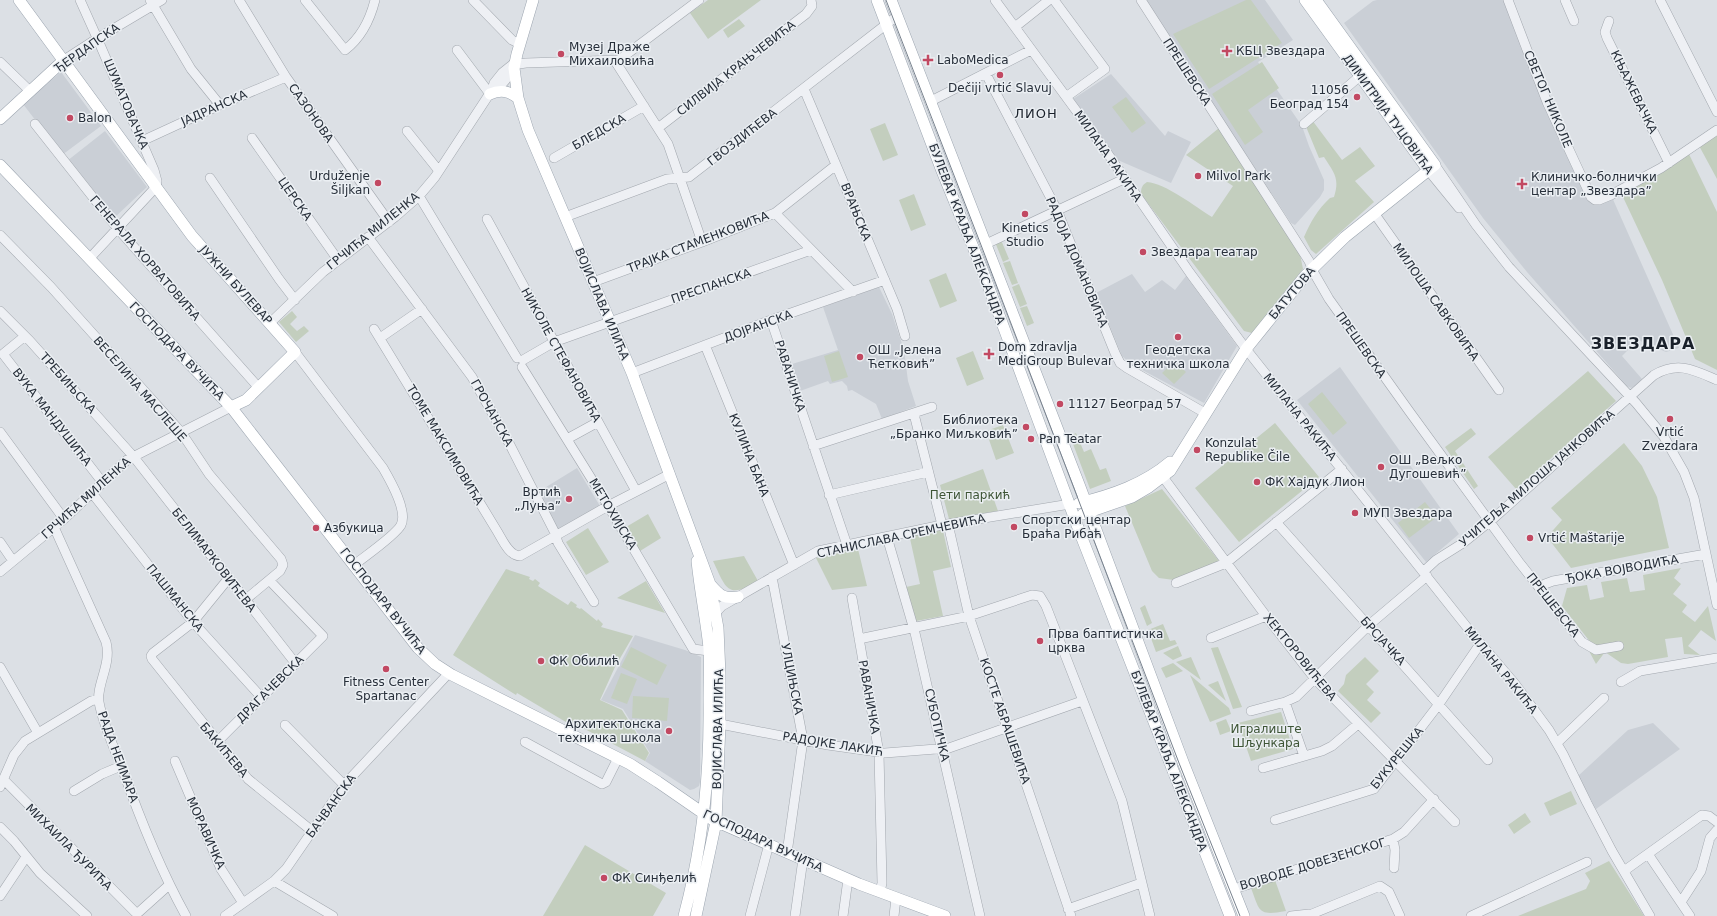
<svg xmlns="http://www.w3.org/2000/svg" width="1717" height="916" viewBox="0 0 1717 916" font-family="'DejaVu Sans',sans-serif">
<style>
.built{fill:#cacfd6}
.green{fill:#c3cebe}
.lines{fill:none;stroke-linecap:round;stroke-linejoin:round}
.minor-casing{stroke:#a2a7ae;stroke-width:10}
.major-casing{stroke:#9ca5b0;stroke-width:12}
.minor{stroke:#eef0f4;stroke-width:9}
.major{stroke:#fff;stroke-width:11}
.tram{stroke:#77818d;stroke-width:1}
.poi-dot{fill:#c24962;stroke:#ebeff3;stroke-width:1.5}
.labels{text-anchor:middle;stroke-width:3;stroke-linejoin:round;paint-order:stroke}
.poi-label{font-size:12px;fill:#272f3a;stroke:#ebeff3;text-anchor:start}
.street-label{font-size:12px;fill:#272f3a;stroke:#ebeff3}
.park-label{font-size:12px;fill:#3d5435;stroke:#ebeff3}
.neighbourhood-label{font-size:13px;letter-spacing:1px;fill:#19202a;stroke:#ebeff3}
.district-label{font-size:16px;font-weight:bold;letter-spacing:1px;fill:#19202a;stroke:#ebeff3}
</style>
<rect width="100%" height="100%" fill="#dce0e5"/>
<!-- built -->
<path class="built" d="M1145,0H1265L1293,40L1258,62L1302,126L1309,146L1324,180V190L1320,197L1295,225L1291,223Z
M1377,0H1506L1591,197L1611,195L1679,348L1666,352L1638,340L1622,356L1642,379L1635,386L1631,388L1627,386L1527,272L1483,218L1344,23L1373,1Z
M61,72L101,126L62,155L23,104Z
M1111,74L1165,136L1168,131L1191,142L1171,183L1113,158L1073,99Z
M105,131L147,187L113,219L67,161Z
M1132,274L1145,292L1162,280L1175,290L1186,276L1237,346L1204,403L1131,364L1122,356L1096,293Z
M879,287L892,314L904,350L908,381L916,406L882,419L876,404L852,390L848,391L847,386L842,381L830,384L828,381L800,391L792,364L838,350L823,307Z
M1340,367L1459,534L1426,562L1297,400Z
M577,468L600,506L558,529L538,492Z
M635,635L685,650L701,657L700,782L699,786L694,789L690,790L645,761L650,753L623,709L601,700Z
M1653,723L1680,749L1596,809L1578,776L1628,730Z"/>
<!-- green -->
<path class="green" d="M708,0H761L708,39L690,13Z
M1246,0H1251L1282,43L1209,89L1173,34Z
M739,19L745,26L728,38L723,30Z
M1262,62L1279,88L1248,110L1263,132L1245,145L1212,94Z
M1126,97L1146,123L1132,133L1112,107Z
M1312,120L1342,160L1360,147L1375,166L1355,181L1374,202L1316,254L1311,250L1304,237C1311,221 1318,209 1330,198L1334,197C1340,178 1334,173 1324,157L1319,158L1307,129V125Z
M885,123L898,155L883,161L870,129Z
M1219,128L1300,254L1303,269L1252,333L1244,331L1141,194C1141,188 1142,185 1147,182C1165,183 1196,207 1212,217L1233,186L1186,155Z
M1717,130V179L1697,142Z
M1687,150L1717,212V370L1695,359L1662,280L1622,195L1635,188L1643,179Z
M914,194L926,225L911,231L899,200Z
M1001,240L1009,259L1003,262L995,242Z
M1010,261L1018,283L1012,285L1003,263Z
M946,273L957,301L940,308L929,280Z
M1019,284L1027,304L1020,307L1012,287Z
M1027,306L1034,323L1027,326L1020,308Z
M292,311L297,317L290,324L297,331L304,326L309,331L296,342L279,322Z
M839,351L848,377L832,382L824,356Z
M973,351L984,379L967,386L956,358Z
M1174,361L1186,372L1174,384L1162,373Z
M1588,371L1616,401L1516,489L1488,457Z
M1322,392L1347,423L1333,435L1308,404Z
M1275,423L1319,477L1239,542L1195,488Z
M1003,425L1014,453L996,460L986,431Z
M1471,428L1476,434L1455,451L1478,486L1474,489L1445,447Z
M1076,433L1084,452L1091,449L1100,470L1106,468L1111,481L1090,489L1070,436Z
M1624,443L1642,466L1657,497L1669,548L1571,568L1547,537L1562,520L1551,508Z
M983,469L998,511L949,519L940,485Z
M1162,489L1219,561L1174,580L1159,578L1152,571L1125,506Z
M1425,502L1437,517L1409,538L1398,523Z
M648,514L661,538L640,551L626,527Z
M942,526L951,567L933,571L943,616L916,621L906,587L920,584L909,534Z
M588,528L609,562L586,575L566,542Z
M858,549L867,586L832,590L816,558Z
M744,556L758,581C727,600 726,588 713,561Z
M1681,568L1674,578L1681,584L1673,594L1687,605L1682,612L1695,622L1708,606L1716,641L1701,630L1688,646L1700,655L1684,654L1682,637L1665,639L1668,657L1628,664L1621,663L1605,652L1596,664L1589,651L1591,643L1562,606L1567,588L1587,585L1590,600L1604,597L1601,582L1627,578L1630,592L1645,590L1643,575Z
M506,569L530,577L529,579L533,581L535,579L540,583L538,586L568,605L571,601L577,605L576,607L580,609L581,608L597,621L598,619L603,624L601,627L633,636L615,667L600,700L622,710L649,753L645,761L579,726L576,728L517,693L516,695L453,655Z
M646,581L665,613L617,598Z
M1145,605L1152,623L1147,626L1140,608Z
M1163,624L1170,641L1175,640L1177,644L1156,652L1148,630Z
M1178,646L1182,656L1173,660L1163,653Z
M631,647L667,665L657,685L621,667Z
M1218,647L1242,707L1233,709L1211,648Z
M1191,657L1201,680L1176,662Z
M1365,657L1379,671L1366,684L1374,692L1367,700L1381,713L1371,723L1338,691L1344,684L1346,675Z
M1173,663L1183,671L1166,678L1161,668Z
M621,673L637,679L627,704L611,698Z
M1190,675L1229,708L1231,714L1210,722Z
M1218,681L1226,701L1208,685Z
M633,696L669,698L667,721L632,718Z
M1281,712L1293,749L1251,761L1238,723Z
M1226,719L1231,731L1220,735L1216,723Z
M1571,791L1577,804L1550,816L1544,803Z
M1525,813L1531,822L1514,834L1508,825Z
M585,845L666,893L653,916H543Z
M1609,861L1644,916H1518L1586,889L1590,881L1585,873Z
M1275,880L1286,911C1258,916 1260,912 1251,888Z"/>
<g class="lines">
<!-- minor casing -->
<g class="minor-casing">
<path id="minor" d="M80,0L98,40L154,170L157,181L156,187L89,259
M150,0L191,69L220,105
M239,0L286,77L389,222
M305,0L345,50C362,37 370,20 375,0
M473,0L512,40L520,44
M995,0L1108,154L1190,273L1246,349L1470,631L1515,684L1549,730L1563,754L1587,803L1612,851L1650,916
M1054,0L1105,69L1066,97
M1141,0L1309,261L1314,273L1329,299L1409,411L1519,562L1582,642L1596,650L1619,646
M1508,0L1547,102L1591,197L1595,200H1599L1611,195L1661,168L1717,130
M1565,0L1574,21
M1660,0L1717,112
M1609,21L1605,32L1607,38L1669,163
M1015,27L1049,0
M457,50L490,94
M64,60L98,38L162,0
M615,61L668,144L702,242
M0,62L30,91
M986,74L1057,210L1115,353L1120,363L1127,368L1205,413
M804,89L897,309L905,336
M493,90C502,87 510,75 514,66
M931,101L1031,50
M35,124L118,229L259,388
M1304,124L1360,76
M658,128L806,14L812,6L811,0
M407,131L439,171
M252,138L338,260
M142,141L220,105L286,77
M554,158L644,106
M1435,165L1476,225L1509,267L1636,403L1664,437L1684,472L1694,498L1717,605
M1428,170L1459,208
M210,178L279,279L295,300
M419,196L517,358
M775,213L853,292
M1374,213L1499,390
M565,217L667,179L689,177L897,16
M487,219L636,491
M0,235L51,287L181,432L209,474L281,559L283,565L280,571L245,600
M368,237L472,377L509,443L555,533L558,543L594,602
M986,244L1124,179
M593,282L702,242L775,213L836,165
M0,311L30,341L133,456L296,664
M771,320L847,545
M270,323L323,272L395,217L419,196L435,177L492,90L494,83L502,73L512,65L526,63L619,60L699,0
M374,329L497,531C502,539 509,556 520,556L608,506L670,474
M25,336L3,354L103,483
M380,338L422,309
M705,345L794,565
M295,352L383,468C390,480 408,511 401,525C396,535 364,557 354,565
M523,360L554,342L811,250
M522,367L604,499L693,649L709,651
M632,373L771,320L885,280
M914,414L942,525
M0,432L64,519
M567,439L598,422
M813,446L932,407
M1163,477L1266,616L1315,679L1455,822
M92,493L193,622L262,698
M829,495L928,472
M1276,522L1488,760
M948,524L969,616L1071,916
M54,527L106,642C112,664 96,685 99,702C103,725 114,747 122,768C140,819 160,869 186,916
M887,537L915,633L980,916
M0,542L13,561
M0,572L64,519L127,460L231,407
M1423,572L1436,560L1463,543L1494,518L1654,375C1678,361 1694,370 1717,380
M772,577L803,740L787,853
M228,579L193,622L153,653L151,656L152,659L248,779L312,831
M1176,583L1226,563L1342,469
M1540,588L1545,584L1553,581L1706,554
M852,598L879,753L882,883L880,892
M712,617L722,606L818,551L942,525L1070,504
M1211,638L1266,616
M859,639L969,616L1032,595L1040,596L1046,606L1122,801L1150,916
M0,667L38,733
M1621,682L1640,671L1717,658
M1285,702L1304,756
M1251,711L1285,702L1296,697L1369,625L1427,576
M720,724L828,745L885,753L949,748L1082,701
M285,725L344,785
M217,742L323,636L270,581
M525,742L602,784L606,782L618,758
M1557,743L1604,698
M175,761L221,869L243,903
M1263,768L1322,751L1332,746L1358,724
M3,779L135,912H139L169,885
M0,787L14,755L25,741L91,701L98,699
M74,791L102,774L121,766
M1275,820L1374,789L1439,704L1480,644
M0,827L14,841L40,873L87,916
M1393,839L1395,850L1394,868
M1648,854L1690,916
M1624,871L1702,815L1709,816L1717,822
M274,881L333,916
M1234,889L1393,839L1404,832L1434,799
M0,896L26,857
M1681,902L1701,871L1710,838L1717,830
M1068,909L1141,883
M225,916L274,881L286,869L344,785L449,673
M750,916L769,844
M795,916L803,859
M843,916L848,879
M894,916L896,898
M1291,916L1309,914
M1307,916L1380,886L1389,892L1400,916
M1471,916L1587,862"/>
</g>
<!-- major casing -->
<g class="major-casing">
<path id="major" d="M19,0L192,236L295,352L246,400L231,407
M533,0L517,54L514,68L518,98L528,130L632,373L710,584L718,628L720,675V724L716,822L696,916
M877,0L942,171L982,269L1080,533L1230,916
M891,0L1080,487L1183,762L1244,916
M1305,0L1428,170
M490,94C501,89 509,91 518,98
M0,119L64,60
M0,165L231,407L418,648L435,664L452,675L630,764L658,782L713,820L859,884L945,916
M1079,503C1112,495 1144,484 1170,462
M1083,514L1132,497L1149,487L1170,471L1246,349L1305,276L1345,237L1435,165L1316,0
M710,584C720,596 724,599 738,597
M684,916C703,845 710,773 709,700C709,683 710,665 709,648C706,619 700,591 697,561"/>
</g>
<!-- minor -->
<use href="#minor" class="minor"/>
<!-- major -->
<use href="#major" class="major"/>
<!-- tram -->
<path class="tram" d="M886,0L981,245L1179,763L1240,916"/>
</g>
<!-- markers -->
<g class="poi-dot">
<path d="M1225 45h4v4h4v4h-4v4h-4v-4h-4v-4h4z"/>
<circle cx="561" cy="54" r="4"/>
<path d="M926 54h4v4h4v4h-4v4h-4v-4h-4v-4h4z"/>
<circle cx="1000" cy="75" r="4"/>
<circle cx="1357" cy="97" r="4"/>
<circle cx="70" cy="118" r="4"/>
<circle cx="1198" cy="176" r="4"/>
<circle cx="378" cy="183" r="4"/>
<path d="M1520 178h4v4h4v4h-4v4h-4v-4h-4v-4h4z"/>
<circle cx="1025" cy="214" r="4"/>
<circle cx="1143" cy="252" r="4"/>
<circle cx="1178" cy="337" r="4"/>
<path d="M987 348h4v4h4v4h-4v4h-4v-4h-4v-4h4z"/>
<circle cx="860" cy="357" r="4"/>
<circle cx="1060" cy="404" r="4"/>
<circle cx="1670" cy="419" r="4"/>
<circle cx="1026" cy="427" r="4"/>
<circle cx="1031" cy="439" r="4"/>
<circle cx="1197" cy="450" r="4"/>
<circle cx="1381" cy="467" r="4"/>
<circle cx="1257" cy="482" r="4"/>
<circle cx="569" cy="499" r="4"/>
<circle cx="1355" cy="513" r="4"/>
<circle cx="1014" cy="527" r="4"/>
<circle cx="316" cy="528" r="4"/>
<circle cx="1530" cy="538" r="4"/>
<circle cx="1040" cy="641" r="4"/>
<circle cx="541" cy="661" r="4"/>
<circle cx="386" cy="669" r="4"/>
<circle cx="669" cy="731" r="4"/>
<circle cx="604" cy="878" r="4"/>
</g>
<g class="labels">
<!-- poi labels -->
<g class="poi-label">
<text x="569" y="51">Музеј Драже<tspan x="569" dy="14">Михаиловића</tspan></text>
<text x="1236" y="55">КБЦ Звездара</text>
<text x="937" y="64">LaboMedica</text>
<text x="1000" y="92" text-anchor="middle">Dečiji vrtić Slavuj</text>
<text x="1349" y="94" text-anchor="end">11056<tspan x="1349" dy="14">Београд 154</tspan></text>
<text x="78" y="122">Balon</text>
<text x="370" y="180" text-anchor="end">Urduženje<tspan x="370" dy="14">Šiljkan</tspan></text>
<text x="1206" y="180">Milvol Park</text>
<text x="1531" y="181">Клиничко-болнички<tspan x="1531" dy="14">центар „Звездара”</tspan></text>
<text x="1025" y="232" text-anchor="middle">Kinetics<tspan x="1025" dy="14">Studio</tspan></text>
<text x="1151" y="256">Звездара театар</text>
<text x="998" y="351">Dom zdravlja<tspan x="998" dy="14">MediGroup Bulevar</tspan></text>
<text x="868" y="354">ОШ „Јелена<tspan x="868" dy="14">Ћетковић”</tspan></text>
<text x="1178" y="354" text-anchor="middle">Геодетска<tspan x="1178" dy="14">техничка школа</tspan></text>
<text x="1068" y="408">11127 Београд 57</text>
<text x="1018" y="424" text-anchor="end">Библиотека<tspan x="1018" dy="14">„Бранко Миљковић”</tspan></text>
<text x="1670" y="436" text-anchor="middle">Vrtić<tspan x="1670" dy="14">Zvezdara</tspan></text>
<text x="1039" y="443">Pan Teatar</text>
<text x="1205" y="447">Konzulat<tspan x="1205" dy="14">Republike Čile</tspan></text>
<text x="1389" y="464">ОШ „Вељко<tspan x="1389" dy="14">Дугошевић”</tspan></text>
<text x="1265" y="486">ФК Хајдук Лион</text>
<text x="561" y="496" text-anchor="end">Вртић<tspan x="561" dy="14">„Луња”</tspan></text>
<text x="1363" y="517">МУП Звездара</text>
<text x="1022" y="524">Спортски центар<tspan x="1022" dy="14">Браћа Рибаћ</tspan></text>
<text x="324" y="532">Азбукица</text>
<text x="1538" y="542">Vrtić Maštarije</text>
<text x="1048" y="638">Прва баптистичка<tspan x="1048" dy="14">црква</tspan></text>
<text x="549" y="665">ФК Обилић</text>
<text x="386" y="686" text-anchor="middle">Fitness Center<tspan x="386" dy="14">Spartanac</tspan></text>
<text x="661" y="728" text-anchor="end">Архитектонска<tspan x="661" dy="14">техничка школа</tspan></text>
<text x="612" y="882">ФК Синђелић</text>
</g>
<!-- street labels -->
<g class="street-label">
<text transform="translate(87 48) rotate(-35)" y="4">ЂЕРДАПСКА</text>
<text transform="translate(736 68) rotate(-38)" y="4">СИЛВИЈА КРАЊЧЕВИЋА</text>
<text transform="translate(1187 72) rotate(57)" y="4">ПРЕШЕВСКА</text>
<text transform="translate(1634 92) rotate(64)" y="4">КЊАЖЕВАЧКА</text>
<text transform="translate(1548 99) rotate(67)" y="4">СВЕТОГ НИКОЛЕ</text>
<text transform="translate(126 104) rotate(67)" y="4">ШУМАТОВАЧКА</text>
<text transform="translate(214 108) rotate(-24)" y="4">ЈАДРАНСКА</text>
<text transform="translate(311 113) rotate(55)" y="4">САЗОНОВА</text>
<text transform="translate(1388 114) rotate(54)" y="4">ДИМИТРИЈА ТУЦОВИЋА</text>
<text transform="translate(599 132) rotate(-30)" y="4">БЛЕДСКА</text>
<text transform="translate(742 137) rotate(-38)" y="4">ГВОЗДИЋЕВА</text>
<text transform="translate(1108 156) rotate(55)" y="4">МИЛАНА РАКИЋА</text>
<text transform="translate(295 199) rotate(55)" y="4">ЦЕРСКА</text>
<text transform="translate(856 212) rotate(68)" y="4">ВРАЊСКА</text>
<text transform="translate(373 231) rotate(-39)" y="4">ГРЧИЋА МИЛЕНКА</text>
<text transform="translate(967 234) rotate(69)" y="4">БУЛЕВАР КРАЉА АЛЕКСАНДРА</text>
<text transform="translate(698 242) rotate(-21)" y="4">ТРАЈКА СТАМЕНКОВИЋА</text>
<text transform="translate(145 258) rotate(49)" y="4">ГЕНЕРАЛА ХОРВАТОВИЋА</text>
<text transform="translate(1077 262) rotate(67)" y="4">РАДОЈА ДОМАНОВИЋА</text>
<text transform="translate(236 285) rotate(48)" y="4">ЈУЖНИ БУЛЕВАР</text>
<text transform="translate(711 286) rotate(-19)" y="4">ПРЕСПАНСКА</text>
<text transform="translate(1292 293) rotate(-50)" y="4">БАТУТОВА</text>
<text transform="translate(1436 302) rotate(55)" y="4">МИЛОША САВКОВИЋА</text>
<text transform="translate(602 304) rotate(67)" y="4">ВОЈИСЛАВА ИЛИЋА</text>
<text transform="translate(758 326) rotate(-20)" y="4">ДОЈРАНСКА</text>
<text transform="translate(1361 345) rotate(55)" y="4">ПРЕШЕВСКА</text>
<text transform="translate(177 351) rotate(46)" y="4">ГОСПОДАРА ВУЧИЋА</text>
<text transform="translate(561 355) rotate(61)" y="4">НИКОЛЕ СТЕФАНОВИЋА</text>
<text transform="translate(790 376) rotate(72)" y="4">РАВАНИЧКА</text>
<text transform="translate(68 383) rotate(48)" y="4">ТРЕБИЊСКА</text>
<text transform="translate(140 389) rotate(49)" y="4">ВЕСЕЛИНА МАСЛЕШЕ</text>
<text transform="translate(492 413) rotate(61)" y="4">ГРОЧАНСКА</text>
<text transform="translate(52 417) rotate(52)" y="4">ВУКА МАНДУШИЋА</text>
<text transform="translate(1300 417) rotate(51)" y="4">МИЛАНА РАКИЋА</text>
<text transform="translate(445 445) rotate(59)" y="4">ТОМЕ МАКСИМОВИЋА</text>
<text transform="translate(749 455) rotate(68)" y="4">КУЛИНА БАНА</text>
<text transform="translate(1537 478) rotate(-41)" y="4">УЧИТЕЉА МИЛОША ЈАНКОВИЋА</text>
<text transform="translate(86 498) rotate(-42)" y="4">ГРЧИЋА МИЛЕНКА</text>
<text transform="translate(613 514) rotate(59)" y="4">МЕТОХИЈСКА</text>
<text transform="translate(901 536) rotate(-12)" y="4">СТАНИСЛАВА СРЕМЧЕВИЋА</text>
<text transform="translate(214 560) rotate(52)" y="4">БЕЛИМАРКОВИЋЕВА</text>
<text transform="translate(1622 569) rotate(-10)" y="4">ЂОКА ВОЈВОДИЋА</text>
<text transform="translate(175 598) rotate(51)" y="4">ПАШМАНСКА</text>
<text transform="translate(383 601) rotate(52)" y="4">ГОСПОДАРА ВУЧИЋА</text>
<text transform="translate(1553 605) rotate(52)" y="4">ПРЕШЕВСКА</text>
<text transform="translate(1383 641) rotate(48)" y="4">БРСЈАЧКА</text>
<text transform="translate(1300 657) rotate(51)" y="4">ХЕКТОРОВИЋЕВА</text>
<text transform="translate(1501 670) rotate(51)" y="4">МИЛАНА РАКИЋА</text>
<text transform="translate(792 679) rotate(79)" y="4">УЛЦИЊСКА</text>
<text transform="translate(270 689) rotate(-45)" y="4">ДРАГАЧЕВСКА</text>
<text transform="translate(869 697) rotate(80)" y="4">РАВАНИЧКА</text>
<text transform="translate(1005 721) rotate(71)" y="4">КОСТЕ АБРАШЕВИЋА</text>
<text transform="translate(937 725) rotate(77)" y="4">СУБОТИЧКА</text>
<text transform="translate(718 729) rotate(-89)" y="4">ВОЈИСЛАВА ИЛИЋА</text>
<text transform="translate(833 744) rotate(9)" y="4">РАДОЈКЕ ЛАКИЋ</text>
<text transform="translate(224 750) rotate(50)" y="4">БАКИЋЕВА</text>
<text transform="translate(118 757) rotate(70)" y="4">РАДА НЕИМАРА</text>
<text transform="translate(1397 758) rotate(-51)" y="4">БУКУРЕШКА</text>
<text transform="translate(1169 761) rotate(69)" y="4">БУЛЕВАР КРАЉА АЛЕКСАНДРА</text>
<text transform="translate(331 806) rotate(-54)" y="4">БАЧВАНСКА</text>
<text transform="translate(206 833) rotate(66)" y="4">МОРАВИЧКА</text>
<text transform="translate(763 841) rotate(25)" y="4">ГОСПОДАРА ВУЧИЋА</text>
<text transform="translate(69 847) rotate(45)" y="4">МИХАИЛА ЂУРИЋА</text>
<text transform="translate(1313 864) rotate(-17)" y="4">ВОЈВОДЕ ДОВЕЗЕНСКОГ</text>
</g>
<!-- park labels -->
<g class="park-label">
<text x="970" y="499">Пети паркић</text>
<text x="1266" y="733">Игралиште<tspan x="1266" dy="14">Шљункара</tspan></text>
</g>
<!-- neighbourhood labels -->
<g class="neighbourhood-label">
<text x="1036" y="118">ЛИОН</text>
</g>
<!-- district labels -->
<g class="district-label">
<text x="1643" y="349">ЗВЕЗДАРА</text>
</g>
</g>
</svg>
